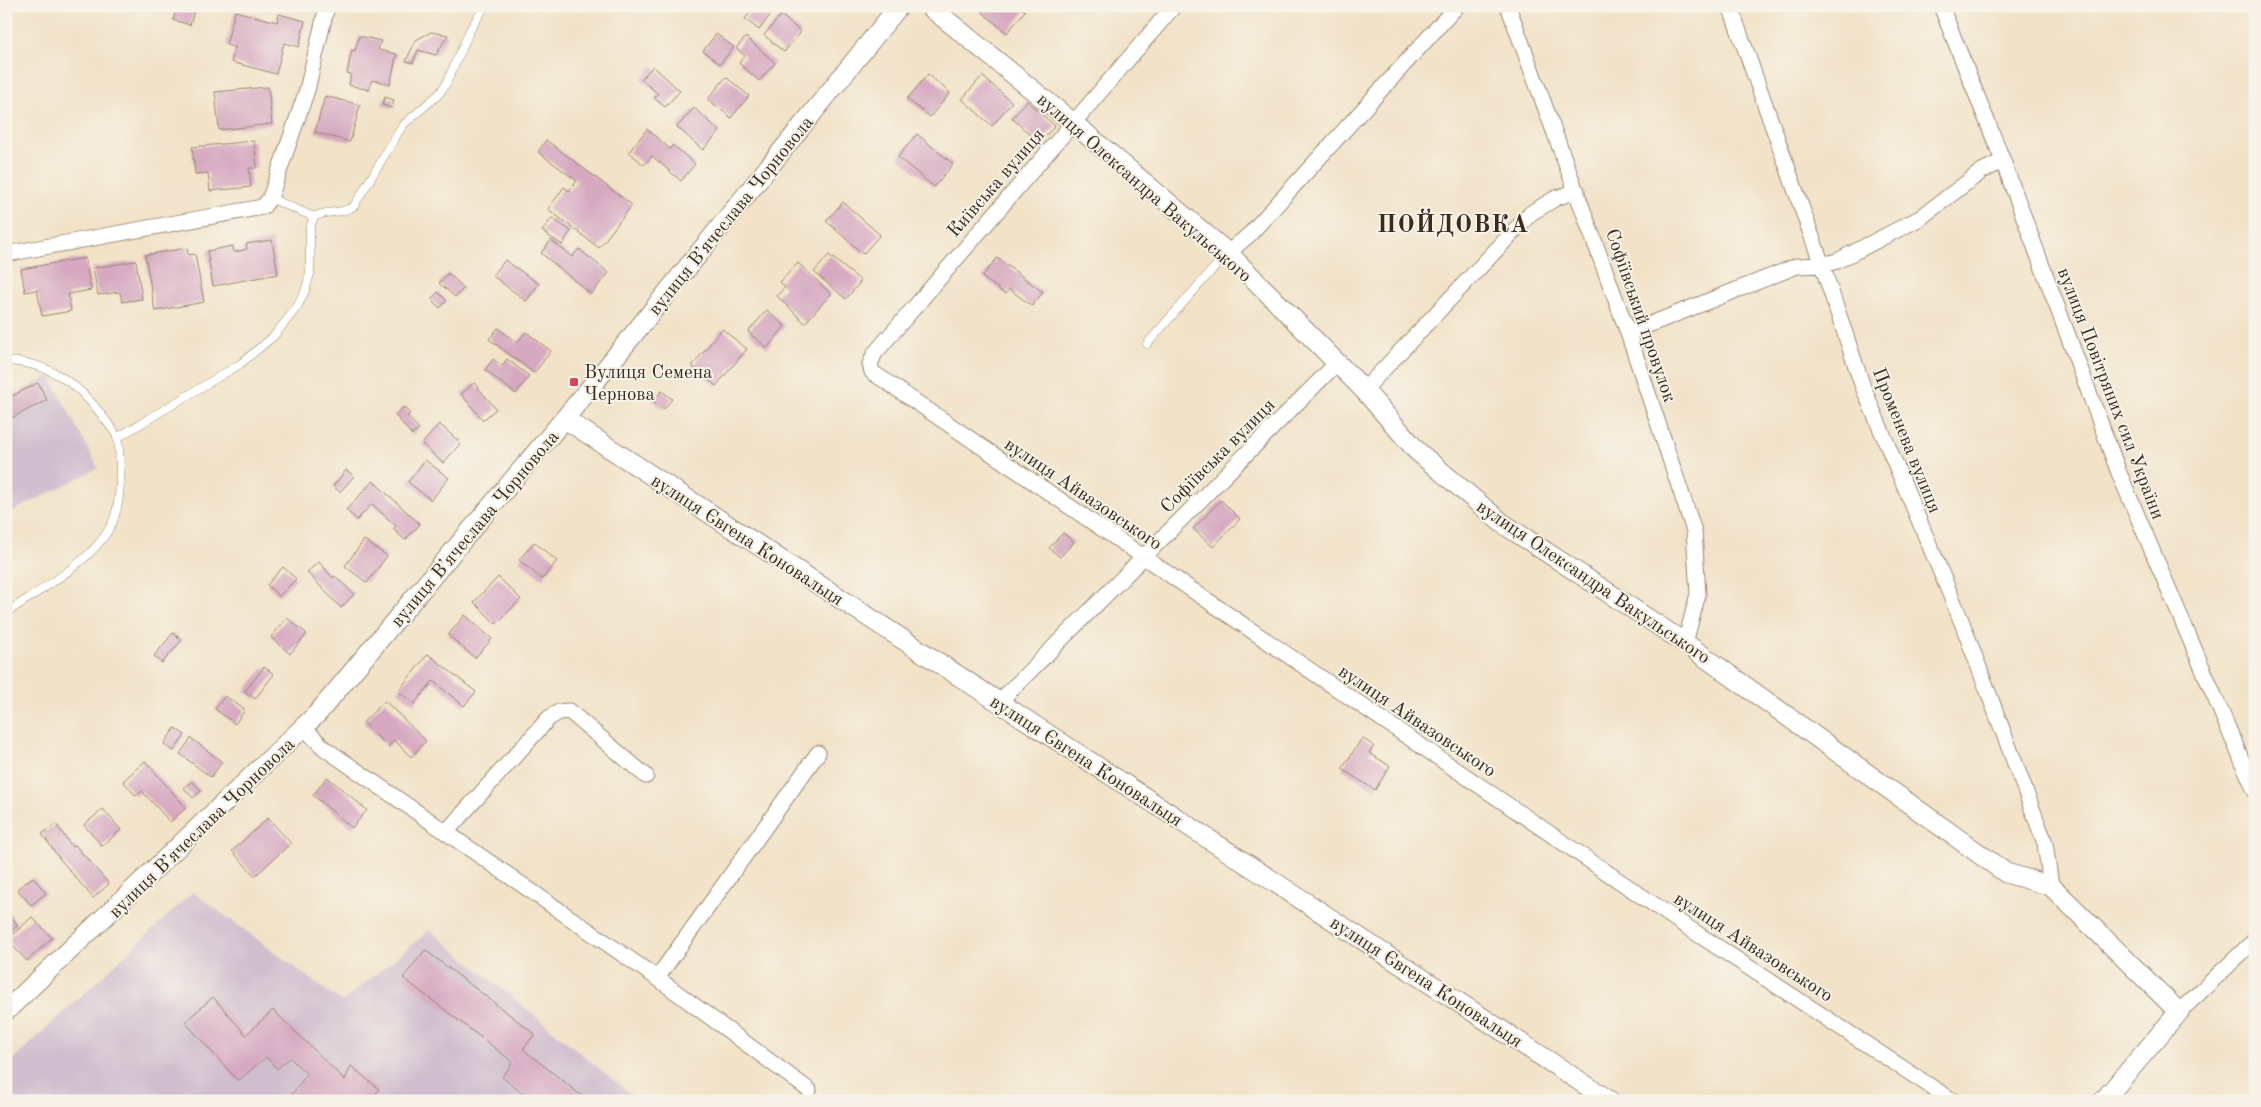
<svg xmlns="http://www.w3.org/2000/svg" width="2261" height="1107" viewBox="0 0 2261 1107" font-family="'Old Standard TT',serif">
<style>
.industrial{fill:#d0bdce}
.building{fill:#d6a9c1}
.lines{fill:none;stroke-linecap:round;stroke-linejoin:round}
.service-casing{stroke:#968672;stroke-width:9}
.minor-casing{stroke:#968672;stroke-width:17}
.tertiary-casing{stroke:#968672;stroke-width:21}
.service{stroke:#fff;stroke-width:8}
.minor{stroke:#fff;stroke-width:15}
.tertiary{stroke:#fff;stroke-width:19}
.poi-dot{fill:#d1495b;stroke:#f7f3e8;stroke-width:2}
.labels{text-anchor:middle;stroke-width:4;stroke-linejoin:round;paint-order:stroke}
.street-label{font-size:19px;fill:#3b2a1e;stroke:#f7f3e8}
.poi-label{font-size:19px;fill:#3b2a1e;stroke:#f7f3e8;text-anchor:start}
.district-label{font-size:24px;font-weight:bold;letter-spacing:1px;fill:#3b2a1e;stroke:#f7f3e8}
</style>
<rect width="100%" height="100%" fill="#f7f3e8"/>
<filter id="ink" filterUnits="userSpaceOnUse"><feTurbulence type="fractalNoise" baseFrequency=".02" numOctaves="2"/><feDisplacementMap in="SourceGraphic" scale="10" xChannelSelector="R" yChannelSelector="G"/><feConvolveMatrix kernelMatrix="1 2 1 2 8 2 1 2 1" color-interpolation-filters="sRGB"/></filter>
<filter id="wash" filterUnits="userSpaceOnUse"><feTurbulence type="fractalNoise" baseFrequency=".0096" numOctaves="4" result="noise"/><feDisplacementMap in="SourceGraphic" scale="20" xChannelSelector="R" yChannelSelector="G"/><feGaussianBlur stdDeviation="1.12" result="paint"/><feColorMatrix in="noise" values="0 0 0 0 0 0 0 0 0 0 0 0 0 0 0 0 0 1.4 0 .05"/><feComposite in="paint" operator="in"/></filter>
<g filter="url(#wash)">
<rect width="100%" height="100%" fill="#f2e2c7"/>
<!-- industrial -->
<path class="industrial" d="M50,376L98,468L6,515V399Z
M193,892L342,1002L430,930L639,1101H6V1066Z"/>
<g id="blocks">
<!-- building -->
<path class="building" d="M177,6L194,11L190,25L173,20Z
M755,6H761L771,14L759,30L745,19Z
M986,6H1019L1025,11L1007,33L982,12Z
M235,11L277,22L279,14L305,21L299,47L284,43L276,74L231,62L235,47L226,45Z
M781,15L801,32L784,52L764,35Z
M431,32L448,35L436,55L418,50L413,63L406,61L416,40Z
M716,34L734,47L720,64L703,51Z
M359,36L381,41L378,50L397,54L390,84L372,80L369,90L349,85L351,74L347,73L352,50L355,51Z
M746,37L775,63L759,81L739,63L745,56L736,48Z
M653,66L680,91L665,107L654,98L658,94L641,79Z
M928,74L950,93L930,117L907,99Z
M982,76L1012,102L992,126L962,99Z
M726,77L749,96L731,118L708,99Z
M268,87L272,124L219,130L215,92Z
M325,96L360,105L350,142L315,132Z
M385,97L394,100L392,108L382,105Z
M1027,101L1055,126L1039,143L1012,118Z
M694,108L720,131L703,150L677,127Z
M647,129L670,149L673,145L695,164L681,181L652,156L644,165L629,152Z
M917,134L953,164L934,187L898,157Z
M546,140L632,205L599,248L548,209L564,187L569,191L577,181L538,152Z
M254,141L257,168H249L251,187L210,191L208,173L195,174L192,147Z
M843,202L880,235L863,254L826,221Z
M552,218L571,231L562,245L542,231Z
M272,240L278,274L213,286L207,251L233,246L234,252L240,251L247,249L246,244Z
M551,240L572,257L579,249L609,273L591,294L541,253Z
M187,248L188,255L195,254L204,302L155,311L145,255Z
M829,255L861,281L846,299L814,272Z
M85,258L91,290L68,294L71,311L42,316L37,290L25,292L21,269Z
M997,258L1043,292L1032,306L1009,289L1005,294L982,277Z
M505,260L539,284L526,301L493,276Z
M136,261L142,299L122,302L120,292L98,295L93,268Z
M798,263L831,294L805,323L777,296L785,287L780,282Z
M448,273L464,288L455,297L439,283Z
M438,292L447,301L440,308L431,299Z
M767,310L785,326L767,348L748,332Z
M498,328L517,343L526,332L551,351L534,373L489,339Z
M722,329L747,349L716,386L692,366Z
M493,359L502,366L507,359L529,376L516,394L485,370Z
M38,383L47,400L6,421V399Z
M474,383L496,409L483,420L461,394Z
M662,391L672,399L664,409L653,401Z
M404,407L410,414L407,416L419,429L412,435L395,415Z
M439,424L461,443L443,463L422,444Z
M425,460L449,478L431,500L408,482Z
M346,470L354,476L340,492L333,486Z
M373,481L420,524L405,540L393,529L396,526L372,504L357,520L346,510Z
M1221,500L1240,519L1213,547L1193,529Z
M1063,533L1074,542L1060,557L1049,548Z
M364,540L387,556L367,583L345,566Z
M534,542L557,561L542,579L519,560Z
M319,562L333,578L335,576L354,594L341,608L307,572Z
M283,567L296,579L279,596L267,585Z
M498,577L521,599L496,624L474,602Z
M465,615L492,639L475,658L448,635Z
M287,618L307,634L290,654L271,637Z
M173,633L182,640L162,663L154,656Z
M428,654L476,692L464,706L433,681L414,704L398,691Z
M264,667L274,674L255,699L245,691Z
M225,696L245,710L235,724L215,709Z
M385,701L426,741L411,757L394,740L388,747L363,722Z
M175,728L185,735L174,751L164,744Z
M191,738L222,762L211,777L180,754Z
M1362,738L1374,746L1369,753L1390,766L1375,790L1342,769Z
M145,761L186,808L170,822L142,791L136,796L123,781Z
M327,777L367,810L352,828L313,795Z
M192,781L201,791L193,798L184,788Z
M103,809L121,830L102,846L84,825Z
M268,818L291,843L255,876L232,851Z
M56,824L72,847L75,845L109,884L93,898L59,858L42,834Z
M33,877L46,893L31,905L17,889Z
M6,911L18,925L6,936Z
M32,917L52,938L27,961L7,940Z
M425,950L535,1034L523,1049L588,1101H532L502,1077L513,1062L403,978Z
M213,997L246,1035L273,1010L345,1080L351,1066L379,1089L371,1101H287L307,1074L290,1058L277,1069L266,1057L238,1081L185,1022Z"/>
</g>
</g>
<g filter="url(#ink)">
<use href="#blocks" fill-opacity="0" stroke="#968672" stroke-width="1"/>
<g class="lines">
<!-- service casing -->
<g class="service-casing">
<path id="service" d="M270,198L314,217
M1147,344L1227,253
M6,361C49,362 79,384 104,418C108,424 116,432 118,440C120,452 120,466 120,478C120,495 118,514 109,529C89,564 39,590 6,613
M117,438L240,364L274,336L297,307L305,291L310,274V227L314,217C328,209 339,216 354,206L403,125L439,94L446,84L471,28L485,6"/>
</g>
<!-- minor casing -->
<g class="minor-casing">
<path id="minor" d="M1174,6L875,353L870,364L872,372L1687,927L1953,1101
M1508,6L1628,333L1694,531L1698,594L1685,643
M1730,6L1822,265L1863,387L1961,620L2045,843L2051,886
M1941,6L2003,161L2119,473L2255,791
M1228,253L1250,234L1457,6
M6,254L263,207L270,198L307,90L327,6
M1628,333L1797,266L1822,265L1837,261L1920,218L1982,171L2003,161
M1364,390L1531,213L1556,198L1577,191
M999,702L1336,364
M304,728L324,748L657,978L809,1090
M447,831L549,718L559,712L569,711L646,776
M657,978L818,753
M2179,1012L2255,940"/>
</g>
<!-- tertiary casing -->
<g class="tertiary-casing">
<path id="tertiary" d="M929,6L1072,122L1228,253L1364,390L1417,451L1502,523L1685,643L2006,873L2051,886L2179,1012L2103,1101
M565,419L1610,1101
M6,1011L317,714L590,388L899,6"/>
</g>
<!-- service -->
<use href="#service" class="service"/>
<!-- minor -->
<use href="#minor" class="minor"/>
<!-- tertiary -->
<use href="#tertiary" class="tertiary"/>
</g>
</g>
<!-- markers -->
<rect class="poi-dot" x="569" y="377" width="10" height="10" rx="2.5"/>
<g class="labels">
<!-- street labels -->
<g class="street-label">
<text transform="translate(995 182) rotate(-49)" y="7">Київська вулиця</text>
<text transform="translate(1145 187) rotate(41)" y="7">вулиця Олександра Вакульського</text>
<text transform="translate(730 215) rotate(-51)" y="7">вулиця Вʼячеслава Чорновола</text>
<text transform="translate(1642 315) rotate(71)" y="7">Софіївський провулок</text>
<text transform="translate(2112 393) rotate(69)" y="7">вулиця Повітряних сил України</text>
<text transform="translate(1908 440) rotate(68)" y="7">Променева вулиця</text>
<text transform="translate(1217 455) rotate(-45)" y="7">Софіївська вулиця</text>
<text transform="translate(1084 493) rotate(34)" y="7">вулиця Айвазовського</text>
<text transform="translate(474 528) rotate(-50)" y="7">вулиця Вʼячеслава Чорновола</text>
<text transform="translate(748 539) rotate(33)" y="7">вулиця Євгена Коновальця</text>
<text transform="translate(1594 581) rotate(34)" y="7">вулиця Олександра Вакульського</text>
<text transform="translate(1418 720) rotate(34)" y="7">вулиця Айвазовського</text>
<text transform="translate(1087 760) rotate(33)" y="7">вулиця Євгена Коновальця</text>
<text transform="translate(201 827) rotate(-44)" y="7">вулиця Вʼячеслава Чорновола</text>
<text transform="translate(1754 946) rotate(33)" y="7">вулиця Айвазовського</text>
<text transform="translate(1427 981) rotate(33)" y="7">вулиця Євгена Коновальця</text>
</g>
<!-- poi labels -->
<g class="poi-label">
<text x="584" y="378">Вулиця Семена<tspan x="584" dy="22">Чернова</tspan></text>
</g>
<!-- district labels -->
<g class="district-label">
<text x="1453" y="232">ПОЙДОВКА</text>
</g>
</g>
<!-- margin -->
<rect width="2261" height="1107" fill="none" stroke="#f7f3e8" stroke-width="25"/>
</svg>
